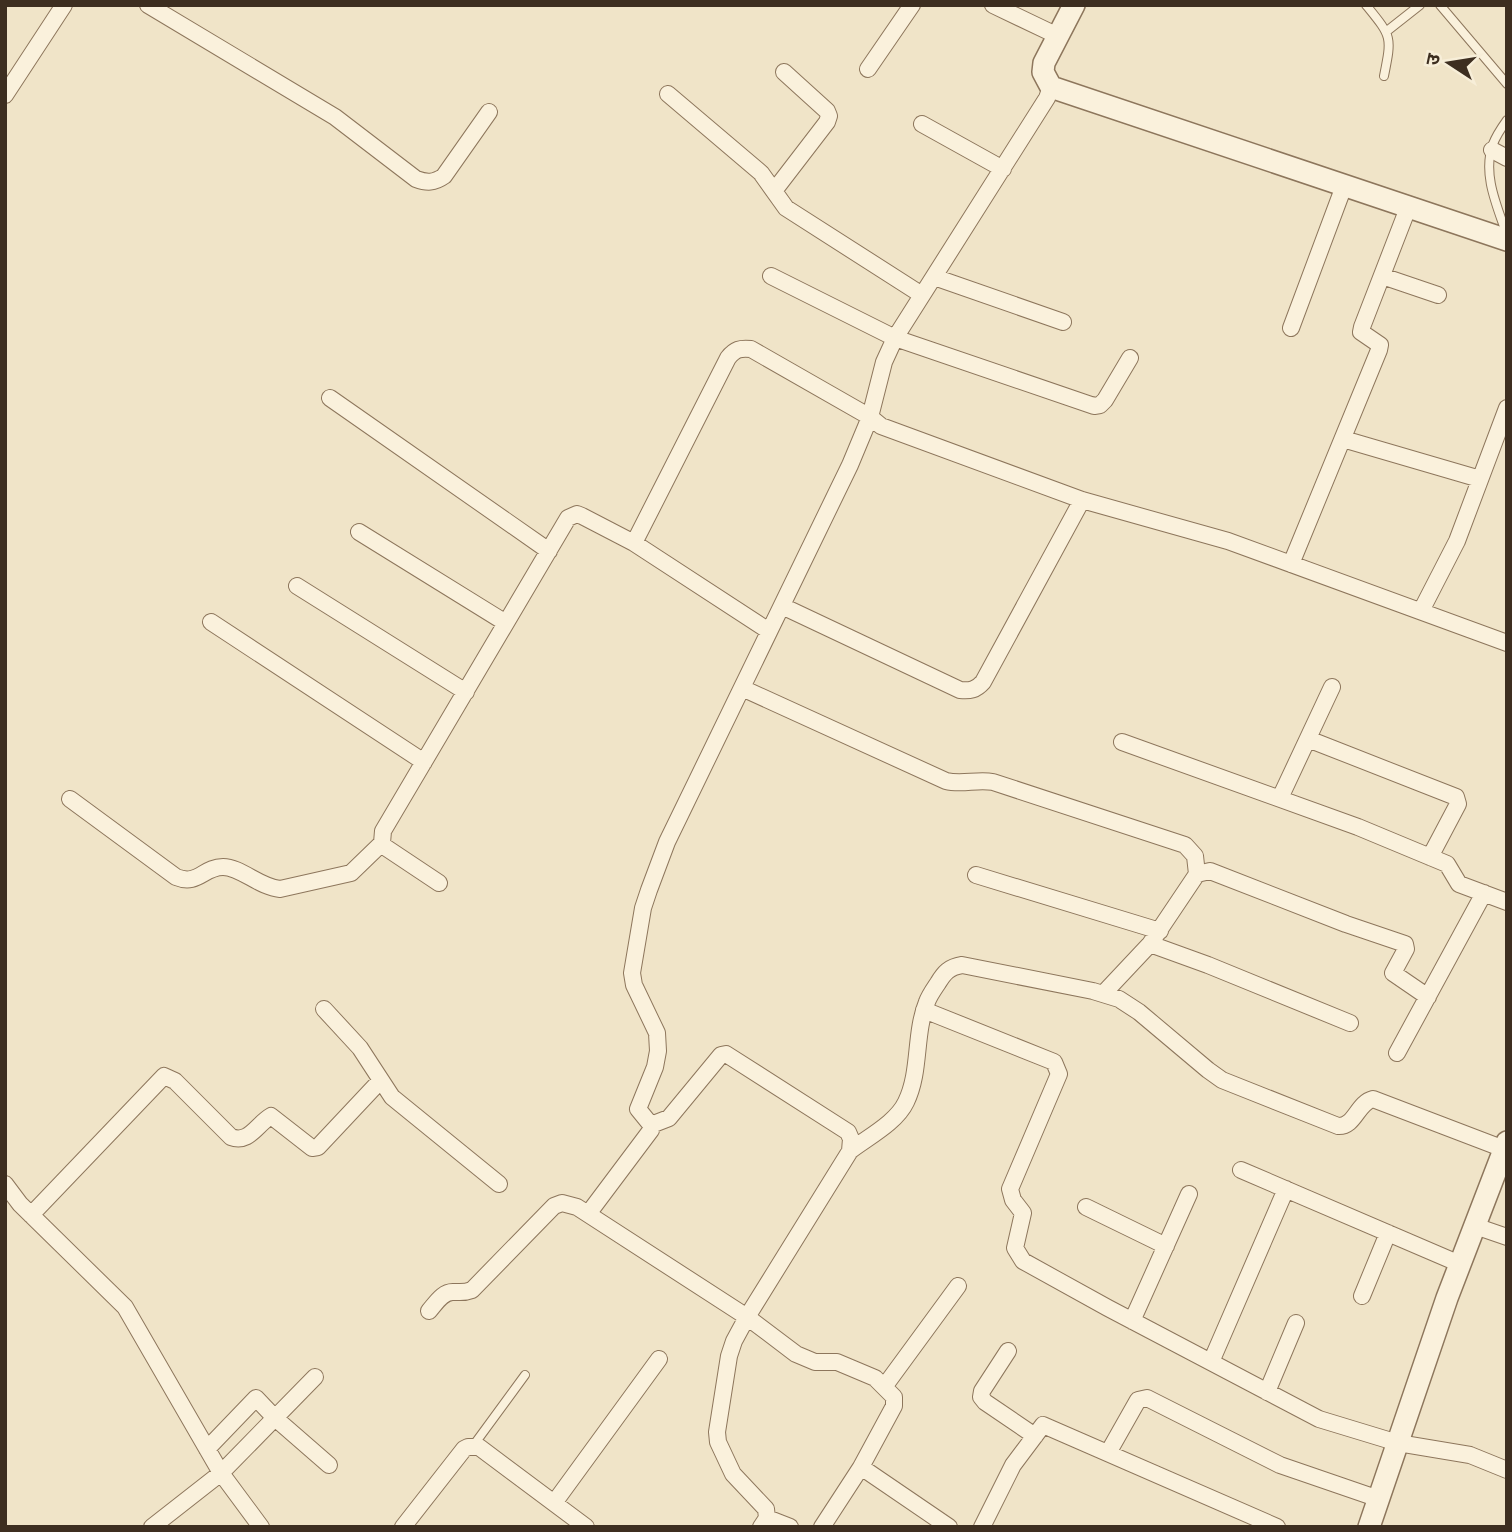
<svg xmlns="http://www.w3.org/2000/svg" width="1512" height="1532" viewBox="0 0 1512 1532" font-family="'Zilla Slab','Noto Sans Devanagari',serif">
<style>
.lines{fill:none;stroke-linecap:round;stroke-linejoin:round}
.service-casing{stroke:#8d765c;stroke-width:10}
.minor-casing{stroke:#8d765c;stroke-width:18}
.tertiary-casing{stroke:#8d765c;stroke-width:24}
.service{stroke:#faf1dc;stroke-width:8}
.minor{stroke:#faf1dc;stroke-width:16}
.tertiary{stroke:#faf1dc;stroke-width:21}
</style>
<rect width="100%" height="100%" fill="#f0e4c8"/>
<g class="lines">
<!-- service casing -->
<g class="service-casing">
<path id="service" d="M1366,5C1392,37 1392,36 1384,76
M1440,5L1507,84
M1387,31L1420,5
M1507,120C1502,127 1496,136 1493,144C1482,174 1497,206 1507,235
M473,1446L525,1375"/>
</g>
<!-- minor casing -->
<g class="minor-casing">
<path id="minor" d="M148,5L335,117L416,179C427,183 434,183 444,176L489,112
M993,5L1058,36
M868,69L912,5
M668,94L761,173L786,208L922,295
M5,95L64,5
M922,124L1003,169
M1492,150L1507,158
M774,191L827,122L829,116L827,111L784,72
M771,276L895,338L1094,406L1100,405L1105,400L1130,358
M1382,276L1438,295
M934,277L1063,322
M1291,328L1344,186
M330,398L549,551
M1343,439L1480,479
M359,532L506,623
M634,543L728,358C735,349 740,348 751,349L870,417L881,426L1082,500L1228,541L1507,643
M1291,564L1379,350L1380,345L1361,332L1362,327L1408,208
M297,586L466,692
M782,606L960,690C970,691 976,690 983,682L1082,500
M1421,611L1457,541L1507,408
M211,622L424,762
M742,688L946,781C962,785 977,779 993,782L1185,845L1195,856L1197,874
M1308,739L1456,797L1458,804L1430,857
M1122,742L1358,827L1447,864L1459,884L1507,902
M1280,798L1332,687
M70,799L176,877C198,886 203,867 223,867C241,867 259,887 280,889L351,873L382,843
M976,875L1160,931
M439,883L385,847L382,843L383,831L568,518L577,514L582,516L634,543L769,631
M1150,944L1208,965L1350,1023
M1103,994L1150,944L1197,874L1210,871L1346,924L1405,944L1406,949L1393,973L1428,997
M324,1009L360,1048L392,1097L499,1184
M924,1010L1054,1062L1059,1074L1010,1189L1013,1200L1023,1213L1015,1248L1023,1261L1108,1308L1319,1419L1398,1443L1470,1455L1507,1470
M1397,1053L1484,893
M651,1125L669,1118L721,1055L726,1054L848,1132L851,1139L850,1151L747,1317L734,1341L729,1356L717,1432L718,1442L733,1474L766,1509L767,1518L761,1527
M850,1151C868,1137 896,1123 906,1102C921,1071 914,1034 927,1002C929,996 934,989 938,983C944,973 949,967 962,965L1093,991L1119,999L1139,1012L1208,1070L1222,1080L1338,1126C1355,1127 1357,1103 1373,1099L1504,1149
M1241,1170L1460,1264
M5,1184L20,1204L125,1307L221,1473L261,1527
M1086,1207L1166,1246
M588,1214L651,1130V1125L638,1109L655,1067L658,1051L657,1033L634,985L632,973L643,908L649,890L667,842L850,465L870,417L884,362L895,338L1047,98L1051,87
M31,1215L164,1076L175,1081L231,1137C249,1144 257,1124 271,1116L312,1148L318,1147L380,1081
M1475,1226L1507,1237
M1362,1296L1388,1233
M429,1311C436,1303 443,1291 454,1292C462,1292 464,1293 472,1290L554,1206L562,1203L577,1207L747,1317L796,1354L815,1362H837L875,1378L894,1397V1406L861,1467L949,1527
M1132,1321L1189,1194
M1008,1351L982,1391L981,1397L985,1402L1035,1436
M1211,1362L1286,1189
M884,1387L958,1286
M1267,1392L1296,1323
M207,1449L256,1398L275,1418L329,1465
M1108,1453L1138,1400L1147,1398L1280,1465L1379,1499
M554,1503L659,1359
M767,1518L790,1527
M152,1527L221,1473L315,1377
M403,1527L464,1449L468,1447H479L586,1527
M822,1527L863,1464
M982,1527L1013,1465L1043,1425L1277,1527"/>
</g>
<!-- tertiary casing -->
<g class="tertiary-casing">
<path id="tertiary" d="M1074,5L1044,63L1043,72L1051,87L1507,240
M1369,1527L1447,1298L1507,1142"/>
</g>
<!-- service -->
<use href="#service" class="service"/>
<!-- minor -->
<use href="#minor" class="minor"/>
<!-- tertiary -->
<use href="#tertiary" class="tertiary"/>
</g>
<!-- border -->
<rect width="1512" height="1532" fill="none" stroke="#3d2e20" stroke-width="14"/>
<!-- north arrow -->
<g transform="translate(1449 63) rotate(282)" stroke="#f7eed8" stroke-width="5" paint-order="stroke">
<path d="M0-5L12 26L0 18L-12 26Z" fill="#3d2e20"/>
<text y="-10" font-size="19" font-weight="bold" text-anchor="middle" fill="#3d2e20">उ</text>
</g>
</svg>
